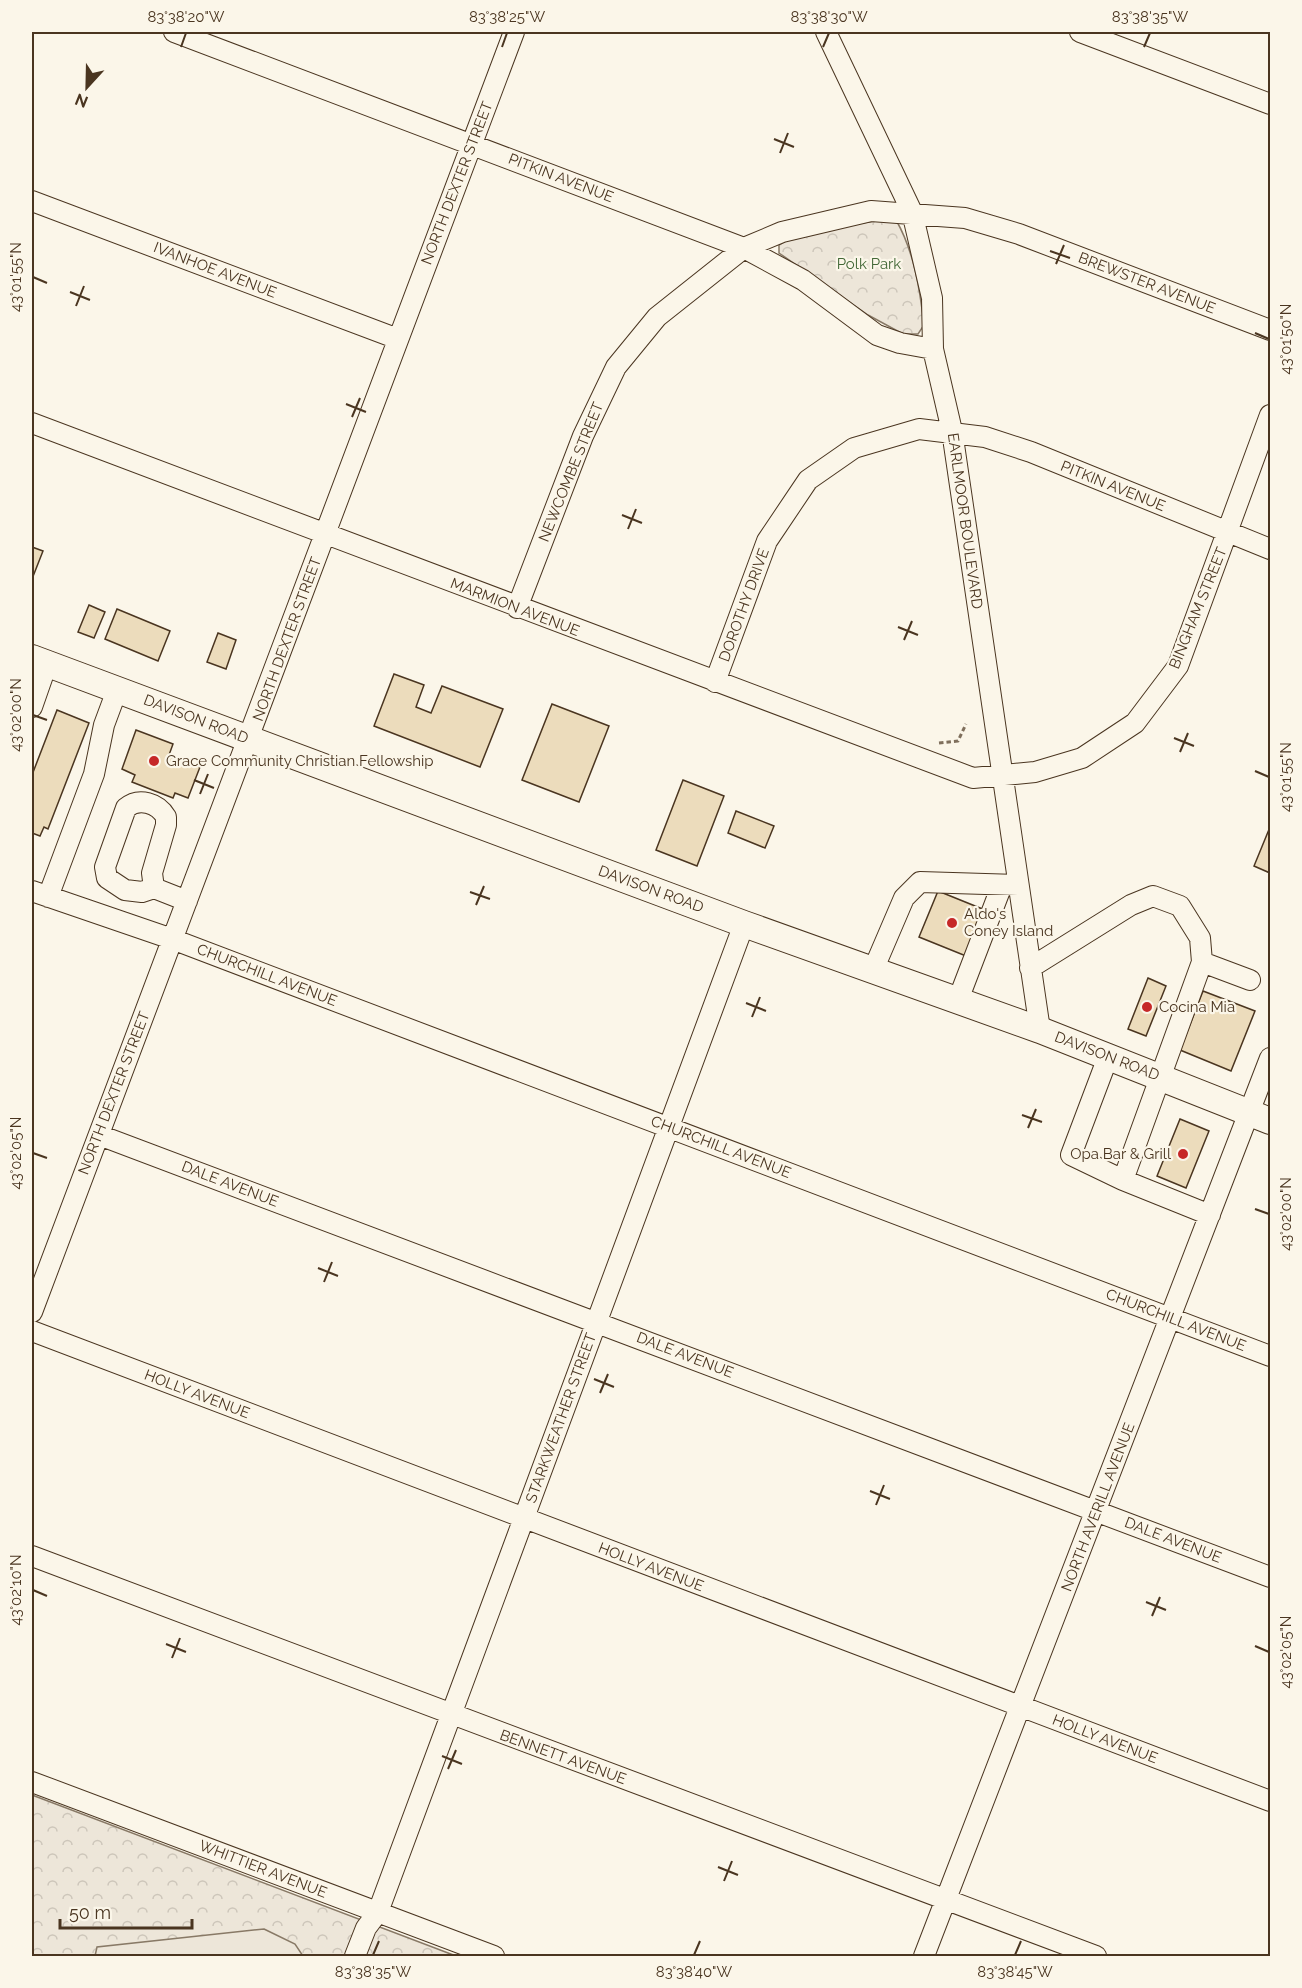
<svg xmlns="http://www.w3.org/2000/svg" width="1302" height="1988" viewBox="0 0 1302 1988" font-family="Raleway,sans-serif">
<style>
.park{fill:url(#park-crowns);stroke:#887966;stroke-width:1.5}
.pitch{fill:#ede6d9;stroke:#887966;stroke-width:1.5}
.building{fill:#ecdcbc;stroke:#4a3520;stroke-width:1.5}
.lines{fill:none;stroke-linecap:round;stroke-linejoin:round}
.minor-casing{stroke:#4a3520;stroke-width:22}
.major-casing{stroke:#4a3520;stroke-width:28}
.path{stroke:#7f6f5c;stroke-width:3;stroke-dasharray:4.5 3;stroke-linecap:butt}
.minor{stroke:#fbf6e9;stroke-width:20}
.major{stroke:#fbf6e9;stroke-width:26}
.ticks{fill:none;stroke:#4a3520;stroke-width:2}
.poi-dot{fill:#c62828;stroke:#fbf6e9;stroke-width:2}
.labels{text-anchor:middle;stroke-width:4.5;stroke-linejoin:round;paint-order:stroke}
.street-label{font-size:15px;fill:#4a3520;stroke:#fbf6e9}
.park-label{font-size:15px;fill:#436837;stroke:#fbf6e9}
.poi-label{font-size:15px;fill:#4a3520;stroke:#fbf6e9;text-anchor:start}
.neatline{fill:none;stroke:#4a3520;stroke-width:2}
.ticks-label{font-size:15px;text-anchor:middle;fill:#4a3520}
</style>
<defs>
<pattern id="park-crowns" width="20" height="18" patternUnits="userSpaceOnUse" patternTransform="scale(1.5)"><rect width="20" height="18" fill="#ede6d9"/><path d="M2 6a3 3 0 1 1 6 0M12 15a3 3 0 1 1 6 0" fill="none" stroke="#cdc6ba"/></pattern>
</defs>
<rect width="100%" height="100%" fill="#fbf6e9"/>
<!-- park -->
<path class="park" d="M885,220H896C914,251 920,290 924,325L918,334H903L868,315L779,253V245L787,240L853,224Z
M32,1795L456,1956H32Z"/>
<!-- pitch -->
<path class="pitch" d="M264,1929L295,1944L303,1956H95L97,1947Z"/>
<!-- building -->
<path class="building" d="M32,547L43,551L32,579Z
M89,605L105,612L94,638L78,632Z
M117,609L170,631L158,661L105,639Z
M218,633L236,640L226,669L207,662Z
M394,674L424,685L416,707L431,713L442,686L503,709L480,767L374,726Z
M552,704L609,726L579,802L522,780Z
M57,710L89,723L48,829L44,827L40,836L32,833V775Z
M136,730L173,744L169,755L200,767L188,798L175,793L173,798L132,782L135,775L122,769Z
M683,780L724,796L697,866L656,850Z
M736,811L774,826L765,848L728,833Z
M1270,827V873L1254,866Z
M938,891L985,910L966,956L919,937Z
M1148,978L1166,986L1146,1036L1128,1029Z
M1203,991L1255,1011L1231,1071L1180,1050Z
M1180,1119L1209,1131L1186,1188L1157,1176Z"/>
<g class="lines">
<!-- minor casing -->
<g class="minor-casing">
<path id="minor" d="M174,32L744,248L803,280L877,335L900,343L933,349
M826,32L912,212L932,298L933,349L952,431L1040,1030
M1080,32L1270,104
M32,201L398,339
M32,423L973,778L1035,772L1082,758L1135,723L1178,666L1270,415
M517,608L583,436L616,367L657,317L744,248L782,232L871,211L965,218L1019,234L1270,330
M715,682L767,541L808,480L854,448L919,429L985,437L1031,452L1270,549
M32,707L47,664
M154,888L152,873L166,825V817C158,803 139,797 126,808L105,867L107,878L125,890L142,892L154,888L187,901
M32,891L172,939L1270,1356
M48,897L94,774L104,725L117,690
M874,968L904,898L920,882L1018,885
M1030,968L1131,905L1153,896L1180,906L1200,938L1202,962
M958,1000L1002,885
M1108,1057L1071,1155L1123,1180L1202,962L1250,980
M99,1135L1270,1577
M1123,1180L1210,1215
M32,1312L514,32
M32,1331L1270,1801
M32,1556L1096,1956
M32,1782L494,1956
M355,1956L366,1928L378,1912L744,924
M924,1956L1270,1058"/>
</g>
<!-- major casing -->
<g class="major-casing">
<path id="major" d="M32,658L744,924L1040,1030L1270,1121"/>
</g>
<!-- path -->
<path class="path" d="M939,743L958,741L966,724"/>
<!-- minor -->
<use href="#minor" class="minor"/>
<!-- major -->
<use href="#major" class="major"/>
</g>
<!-- ticks -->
<path class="ticks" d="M181,47L186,33M502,47L507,33M823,47L829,33M1144,47L1150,33M774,139L794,147M780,153L788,133M1050,251L1070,258M1056,264L1064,245M33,277L47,283M70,292L90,300M76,306L84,286M1255,333L1269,339M346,404L366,412M352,417L360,398M622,515L642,523M628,529L636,509M898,627L918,635M904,640L912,621M33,715L47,720M1174,738L1194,746M1180,752L1188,733M1255,771L1269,777M194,780L214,788M200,794L208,774M470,892L490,899M476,905L484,886M746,1003L766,1011M752,1017L760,997M1022,1115L1042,1122M1028,1128L1036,1109M33,1153L47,1158M1255,1209L1269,1214M318,1268L338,1276M324,1282L332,1262M594,1379L614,1387M600,1393L608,1374M870,1491L890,1499M876,1505L884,1485M33,1590L47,1596M1146,1602L1166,1610M1152,1616L1160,1597M166,1644L186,1652M1255,1646L1269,1652M172,1658L180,1638M442,1756L462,1764M448,1769L456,1750M718,1867L738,1875M724,1881L732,1861M373,1955L379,1941M694,1955L700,1941M1015,1955L1021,1941"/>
<!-- markers -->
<g class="poi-dot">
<circle cx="154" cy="761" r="6"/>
<circle cx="952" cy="923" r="6"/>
<circle cx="1147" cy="1007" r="6"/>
<circle cx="1183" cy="1154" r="6"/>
</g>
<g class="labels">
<!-- street labels -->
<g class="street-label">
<text transform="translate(561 178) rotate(21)" y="5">PITKIN AVENUE</text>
<text transform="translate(457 183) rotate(-69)" y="5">NORTH DEXTER STREET</text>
<text transform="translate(215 270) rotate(21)" y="5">IVANHOE AVENUE</text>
<text transform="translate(1147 283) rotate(21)" y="5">BREWSTER AVENUE</text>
<text transform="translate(571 472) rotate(-68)" y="5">NEWCOMBE STREET</text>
<text transform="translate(1113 486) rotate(22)" y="5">PITKIN AVENUE</text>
<text transform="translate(965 521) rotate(82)" y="5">EARLMOOR BOULEVARD</text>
<text transform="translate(744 605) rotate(-70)" y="5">DOROTHY DRIVE</text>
<text transform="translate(515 607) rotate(21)" y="5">MARMION AVENUE</text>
<text transform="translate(1198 608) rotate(-68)" y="5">BINGHAM STREET</text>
<text transform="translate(287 639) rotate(-70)" y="5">NORTH DEXTER STREET</text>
<text transform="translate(196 719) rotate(21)" y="5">DAVISON ROAD</text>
<text transform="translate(651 889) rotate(20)" y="5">DAVISON ROAD</text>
<text transform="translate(267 975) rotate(21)" y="5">CHURCHILL AVENUE</text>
<text transform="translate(1107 1056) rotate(21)" y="5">DAVISON ROAD</text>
<text transform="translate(114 1093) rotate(-69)" y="5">NORTH DEXTER STREET</text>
<text transform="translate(721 1147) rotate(21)" y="5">CHURCHILL AVENUE</text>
<text transform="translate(230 1184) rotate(21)" y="5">DALE AVENUE</text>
<text transform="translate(1176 1320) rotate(21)" y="5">CHURCHILL AVENUE</text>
<text transform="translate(685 1355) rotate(21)" y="5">DALE AVENUE</text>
<text transform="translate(197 1394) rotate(21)" y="5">HOLLY AVENUE</text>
<text transform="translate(561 1418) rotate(-70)" y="5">STARKWEATHER STREET</text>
<text transform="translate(1098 1507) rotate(-69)" y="5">NORTH AVERILL AVENUE</text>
<text transform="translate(1173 1540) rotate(21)" y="5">DALE AVENUE</text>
<text transform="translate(651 1567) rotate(21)" y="5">HOLLY AVENUE</text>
<text transform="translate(1105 1739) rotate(21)" y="5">HOLLY AVENUE</text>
<text transform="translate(563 1757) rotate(20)" y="5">BENNETT AVENUE</text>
<text transform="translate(263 1869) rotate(21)" y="5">WHITTIER AVENUE</text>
</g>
<!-- park labels -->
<g class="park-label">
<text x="869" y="269">Polk Park</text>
</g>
<!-- poi labels -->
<g class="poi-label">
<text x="166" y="766">Grace Community Christian Fellowship</text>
<text x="964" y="919">Aldo's<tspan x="964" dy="17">Coney Island</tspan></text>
<text x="1159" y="1012">Cocina Mia</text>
<text x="1171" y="1159" text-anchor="end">Opa Bar &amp; Grill</text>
</g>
</g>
<!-- border -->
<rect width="1302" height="1988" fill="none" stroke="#fbf6e9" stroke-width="66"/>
<!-- north arrow -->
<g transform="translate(87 87) rotate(202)" stroke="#fbf6e9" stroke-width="4.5" paint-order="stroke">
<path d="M0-4.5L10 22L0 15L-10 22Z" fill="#4a3520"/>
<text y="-9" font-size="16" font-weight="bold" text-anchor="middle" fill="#4a3520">N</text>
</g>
<!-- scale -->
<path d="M60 1919v9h132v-9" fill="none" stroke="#4a3520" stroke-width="3"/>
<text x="69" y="1919" font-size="18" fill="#4a3520" stroke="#fbf6e9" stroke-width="4.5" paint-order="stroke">50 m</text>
<rect x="33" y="33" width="1236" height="1922" class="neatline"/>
<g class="ticks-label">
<text x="186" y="22">83°38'20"W</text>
<text x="507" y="22">83°38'25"W</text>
<text x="829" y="22">83°38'30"W</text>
<text x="1150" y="22">83°38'35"W</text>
<text transform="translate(16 277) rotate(-90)" y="5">43°01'55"N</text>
<text transform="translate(1286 339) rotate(-90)" y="5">43°01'50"N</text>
<text transform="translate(16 715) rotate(-90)" y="5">43°02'00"N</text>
<text transform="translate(1286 777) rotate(-90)" y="5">43°01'55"N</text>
<text transform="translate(16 1153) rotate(-90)" y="5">43°02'05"N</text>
<text transform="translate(1286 1214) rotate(-90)" y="5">43°02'00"N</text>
<text transform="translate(16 1590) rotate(-90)" y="5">43°02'10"N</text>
<text transform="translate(1286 1652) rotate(-90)" y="5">43°02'05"N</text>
<text x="373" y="1977">83°38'35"W</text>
<text x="694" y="1977">83°38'40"W</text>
<text x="1015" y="1977">83°38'45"W</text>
</g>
</svg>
